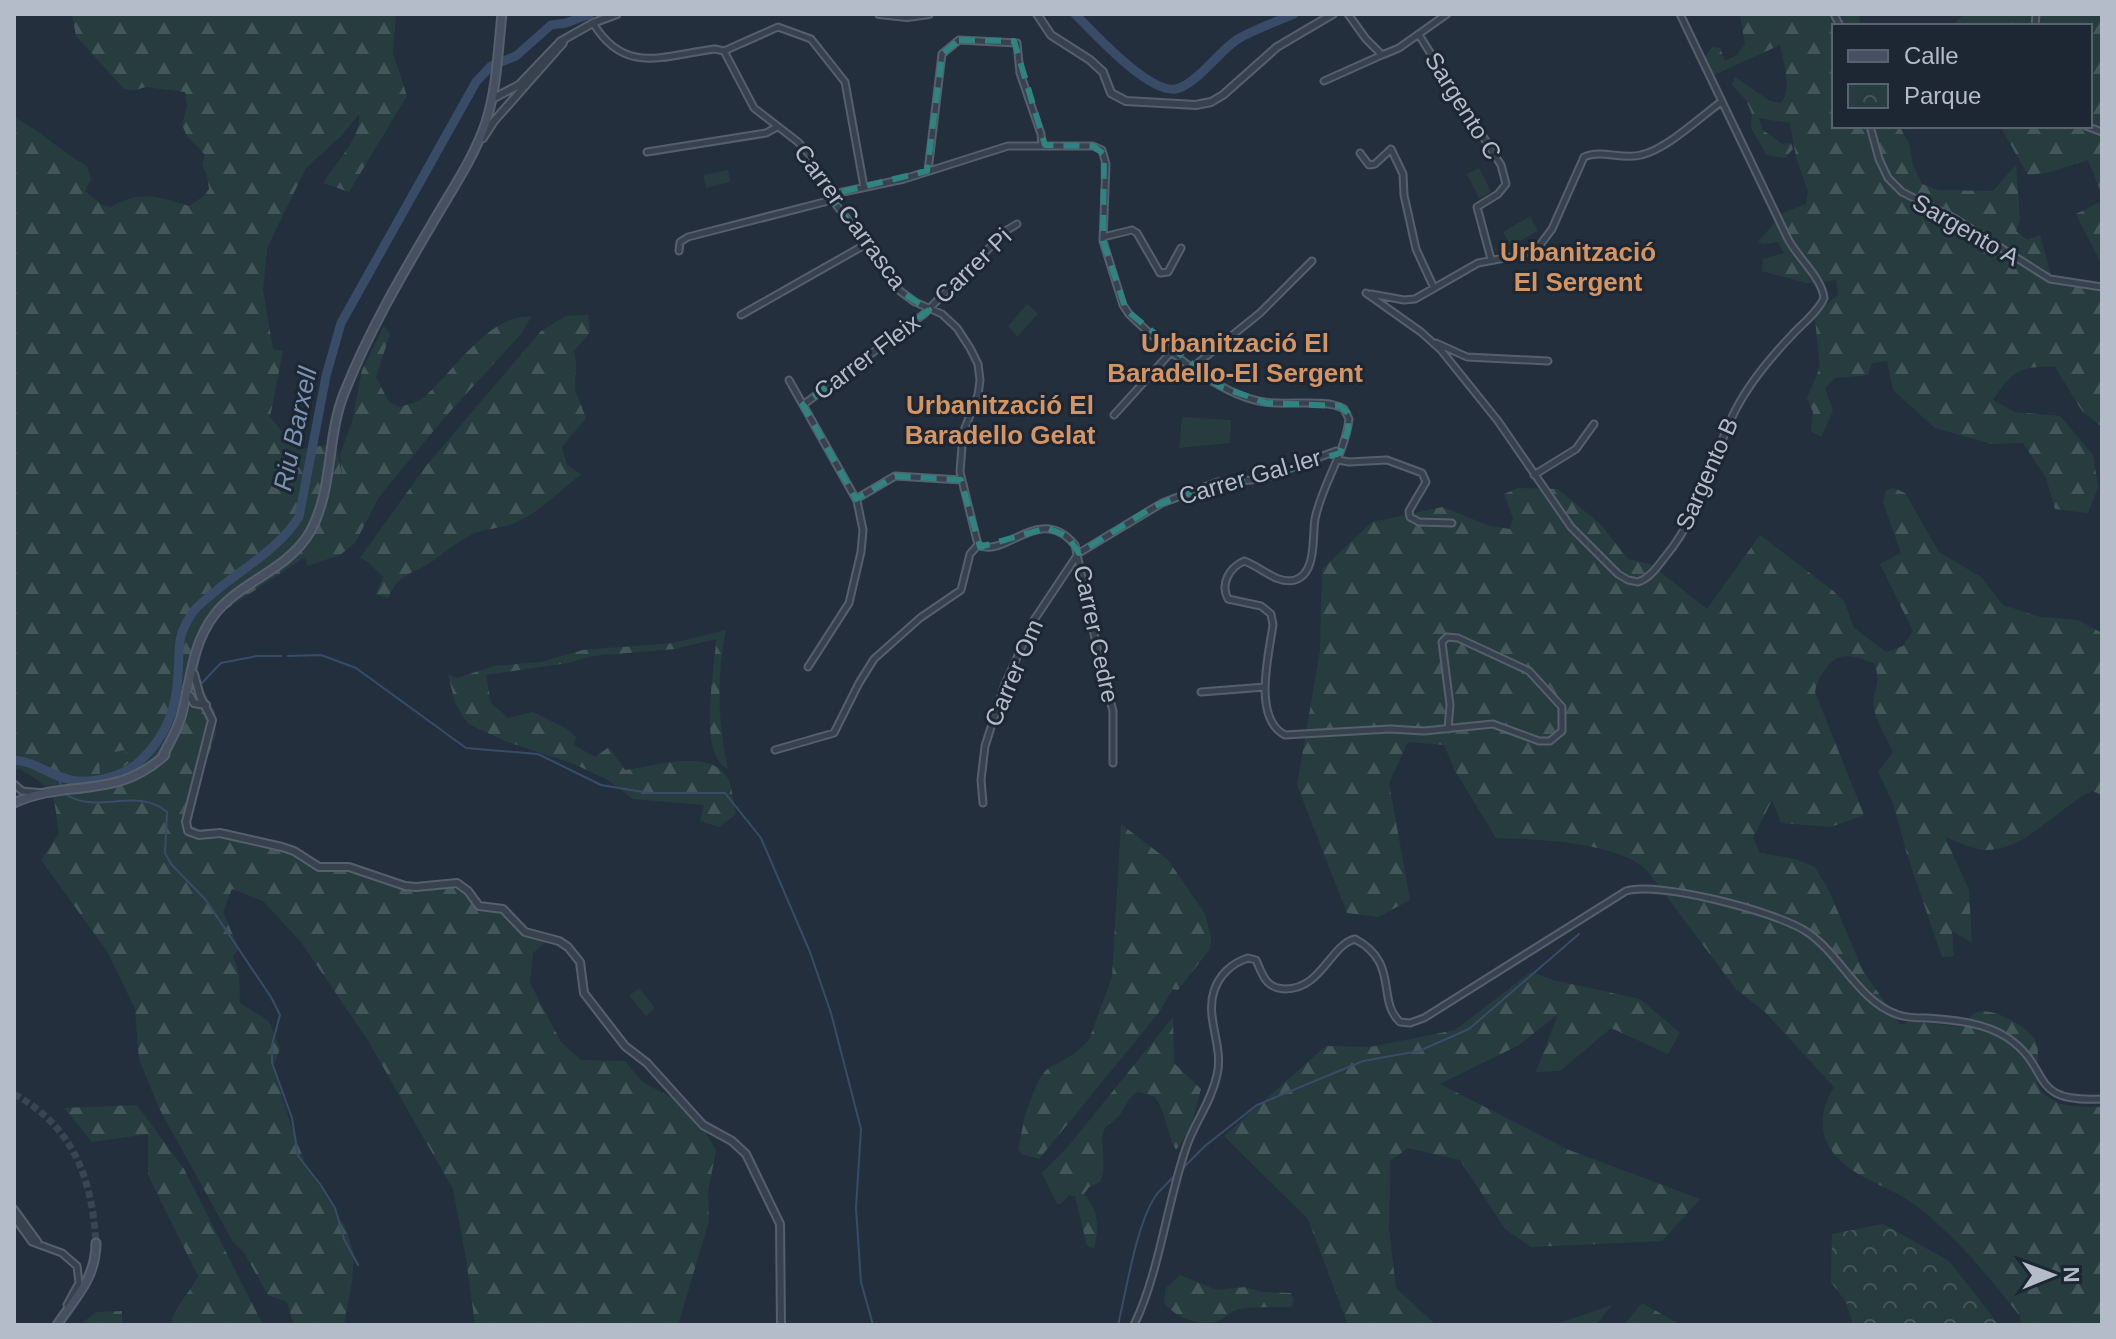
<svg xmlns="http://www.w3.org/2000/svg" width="2116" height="1339" viewBox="0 0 2116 1339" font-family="Helvetica,sans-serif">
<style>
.forest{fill:url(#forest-firs)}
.park{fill:url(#park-crowns)}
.garden{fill:#263c3f}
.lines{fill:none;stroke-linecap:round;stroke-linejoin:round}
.stream{stroke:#394c67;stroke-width:2}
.river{stroke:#394c67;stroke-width:9}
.secondary-tunnel{stroke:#3a4453;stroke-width:7;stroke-dasharray:7 3.5;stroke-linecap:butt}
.minor-casing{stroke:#565f6c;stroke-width:9}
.tertiary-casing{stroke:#565f6c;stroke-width:10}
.secondary-casing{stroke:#565f6c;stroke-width:11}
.minor{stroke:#38414e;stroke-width:5}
.tertiary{stroke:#38414e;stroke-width:6}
.secondary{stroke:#465061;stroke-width:7}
.marked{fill:none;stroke:#308480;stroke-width:6;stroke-dasharray:16 10;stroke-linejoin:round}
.labels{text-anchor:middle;stroke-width:6;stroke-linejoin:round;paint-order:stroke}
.street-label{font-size:24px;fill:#b4bcc9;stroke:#1d2633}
.neighbourhood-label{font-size:26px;font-weight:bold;fill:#d59563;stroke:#1d2633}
.water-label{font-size:26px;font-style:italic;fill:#7c92b1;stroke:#1d2633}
</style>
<defs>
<pattern id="forest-firs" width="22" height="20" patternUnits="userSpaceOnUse" patternTransform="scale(2)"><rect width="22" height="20" fill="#263c3f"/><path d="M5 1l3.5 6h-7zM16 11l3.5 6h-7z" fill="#435659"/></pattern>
<pattern id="park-crowns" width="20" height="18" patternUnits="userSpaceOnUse" patternTransform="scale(2)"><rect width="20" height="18" fill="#263c3f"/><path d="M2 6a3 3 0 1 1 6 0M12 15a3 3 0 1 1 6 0" fill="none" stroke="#435659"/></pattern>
</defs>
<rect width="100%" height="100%" fill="#242f3e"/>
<!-- forest -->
<path class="forest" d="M72,14H396L393,53L407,96L349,192L323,183C335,164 362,137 359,114L342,135L306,168L267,248L263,290L273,349L283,351L270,417L297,450L336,443L342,476L340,454L352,422L362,370L384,326L390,334L376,377L389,402L400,407C408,404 417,403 423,398C453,373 489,313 531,317L521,334L445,417L379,497L355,543L340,555L307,566L305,557L222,612L207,635L199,663L198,678L215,712L216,734L202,772L191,825L199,829H226L269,839L303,851L314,861L347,864L401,882L419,885L447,879L459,882L467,885L479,901L513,913L525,927L554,935L533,953L530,983L561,1042L581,1060L625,1061L642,1082L690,1107L716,1150L708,1192L709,1221L678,1325H475L466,1258L453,1189L367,1039L301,942L263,901L232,889L223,912L239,949L233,956L239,975L240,1003L269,1021L280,1049L273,1067L290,1122L305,1163L346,1228L354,1255L352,1281L344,1325H294L287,1302L268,1295L243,1251L233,1242L159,1108L139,1059L135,1009L107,951L41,860L59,833C53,790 57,792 20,769L14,770V117C41,131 61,152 87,166L91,179L85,191L102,205L111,207C142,190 156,196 189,206L204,196L209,189L207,175L202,165L205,155L187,136L182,125L187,106L185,92L146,87L135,90L124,89L76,36Z
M1740,14H1833L1836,26L1839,14H1859L1860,26H1834V126H1899L1909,143L1913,165L1922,184L1939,190L1993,191L2016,165L2020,220L2016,231L2027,240L2040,235L2053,283L2102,291V427L2082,411L2055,367C2022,365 2011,372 1993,400L2015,412L2060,416L2093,455L2098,487L2088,513L2055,509L2046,478L2023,443L1992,444L1935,428L1893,390L1887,361L1872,363L1868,375L1835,378L1825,388L1833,411L1821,437L1811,431L1813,412L1807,398L1820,367L1815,319L1824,306L1838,295L1836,280L1806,283L1762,271L1763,259L1784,253L1778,242L1764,244L1758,242L1783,213L1806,204L1808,192L1796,157L1790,123L1759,118L1763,130L1782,144L1791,143L1793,149L1785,158L1767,155L1751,128L1752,114L1746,100L1732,85L1735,77L1770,101L1781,103C1793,89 1783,62 1780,45L1714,75L1705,57L1712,47L1720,48L1725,61L1737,55L1745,44Z
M1964,14H2102V195L2088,160L2047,173L2028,175L2000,126H2090V26H1952Z
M2102,201V265L2076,214Z
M588,315L590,332L574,351L576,363L575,390L586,418L562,447L567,465L581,474C560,491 540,511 517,522C504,528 488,528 475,533C459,540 448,550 434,560C413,575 400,571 388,598L376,594L383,577L368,562L360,558L426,466L541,331L566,316Z
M1518,488L1558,489L1600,524L1628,559L1650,564L1707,609L1760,535L1832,590L1844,601L1854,628L1886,652L1903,646L1913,631L1880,564L1901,553L1883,502L1886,490L1894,488L1905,493L1939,552L1981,577L2003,605L2040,617L2078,620L2102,633V795L2092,791C2060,806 2025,850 1988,850C1973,850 1959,842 1945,837L1969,890L1972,943L1952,931L1954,956L1942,957L1907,854L1893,803L1878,772L1893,752C1887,738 1877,723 1874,709C1871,690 1883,685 1874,663C1855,657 1840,649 1826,668C1820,676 1817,681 1815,692L1864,815L1831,827L1781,823L1772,800L1753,838L1760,853L1795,859L1815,867L1829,891L1863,971L1901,1025L1910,1021L1963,1027C1967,1022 1971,1015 1975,1013C1990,1005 2028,1027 2035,1040C2044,1058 2029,1078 2043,1093C2059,1109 2081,1106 2102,1107V1325H2021L2020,1316C1988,1276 1956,1236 1914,1204C1888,1185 1851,1178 1832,1151C1817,1130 1822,1107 1834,1087L1765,1012L1736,989L1646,869C1615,842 1537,839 1496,838L1454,769L1444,745L1408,742L1389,783L1410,900L1378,917L1347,913L1297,785L1320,651L1322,569L1372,522L1442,507L1490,526L1510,529L1513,518L1504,494Z
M726,630C716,678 718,722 728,769C696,754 716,667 716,639L675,649L592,656L568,663L486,675L491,703L508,718L533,712L567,729L576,737L574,745L595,757L609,747L625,770C653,767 707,747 727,777C733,787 733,803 736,814L719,827L700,821L704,805L633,799L608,780L574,764L505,741L468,724L455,703L448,674L457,678L494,666L541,662L583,650L673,643Z
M1121,824L1168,860L1205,914L1211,937L1210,949L1178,990L1172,989L1160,1011L1039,1159L1022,1154L1018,1150L1025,1115L1038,1081L1046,1070L1074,1054L1089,1040L1112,977Z
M1531,972L1553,980L1640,999L1680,1033L1668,1054L1611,1028L1560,1071L1536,1072L1558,1014L1519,1045L1440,1084L1569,1150L1700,1199L1662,1241L1531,1247L1505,1229L1460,1160L1408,1148L1390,1161L1389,1231L1396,1288L1436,1325H1348L1308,1219L1224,1136L1326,1046L1370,1047L1455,1030Z
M1173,1017L1174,1063L1201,1089L1190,1129L1176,1150C1166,1132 1167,1113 1154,1096L1138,1092C1126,1098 1126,1108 1118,1117C1114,1122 1107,1123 1104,1130C1099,1143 1108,1163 1100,1182L1089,1187L1084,1194C1099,1211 1099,1228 1094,1249L1087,1246L1075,1196L1069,1195L1061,1204H1057L1042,1173L1066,1149Z
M137,1105L184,1169L263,1325H171C173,1308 190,1293 198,1276L148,1175V1134L92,1142L64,1108Z
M1180,1275L1216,1290L1245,1287L1261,1292L1291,1293L1294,1301L1291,1307C1274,1307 1255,1307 1239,1309C1232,1310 1228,1316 1222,1319C1205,1329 1174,1318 1164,1302L1166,1288Z
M1642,1303L1681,1325H1624Z
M1612,1305L1596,1325H1553Z
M122,1311V1325H80L96,1312Z"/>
<!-- park -->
<path class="park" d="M125,750L129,764L100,777L99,755Z
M1883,1224L1949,1261L1999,1325H1853L1846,1302L1831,1282L1832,1234Z"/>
<!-- garden -->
<path class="garden" d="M1479,168L1491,192L1479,198L1467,174Z
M728,170L730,182L706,188L703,175Z
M1530,216L1538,231L1511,246L1503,232Z
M1027,304L1038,314L1017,337L1008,326Z
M1182,417L1231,420L1230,443L1179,448Z
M639,988L655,1008L646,1016L629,996Z"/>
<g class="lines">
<!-- stream -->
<path class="stream" d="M288,656L321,655L356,668L466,748L538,754L601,785L649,793H725L761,838L810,952L831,1013L861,1129L856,1208L861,1282L873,1325
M201,684L221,663L257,656H281
M176,687L185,686
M57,776L62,787
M67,795C99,815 136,786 167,812L165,853L171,864L205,899L271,997L280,1015L272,1045V1063L292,1118L298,1156L320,1184L335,1208L344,1239L358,1265
M1182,1169L1205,1146L1257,1105L1363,1061L1419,1051L1469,1029L1579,934
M1118,1325C1126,1292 1137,1220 1157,1194C1162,1188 1169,1182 1174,1176"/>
<!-- river -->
<path class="river" d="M1075,14C1094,33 1149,94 1176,89C1196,85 1221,49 1238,39C1255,29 1276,22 1294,14
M14,760C36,761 54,779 77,781C99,782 124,776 140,761C165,738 177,708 178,674C180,648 176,638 191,615C197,605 208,598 217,590C245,567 279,548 299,517L326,376L341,323L476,82L491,66L516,56L551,25L566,23L590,14"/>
<!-- secondary-tunnel -->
<path class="secondary-tunnel" d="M14,1094C74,1127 92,1179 96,1243"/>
<!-- minor casing -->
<g class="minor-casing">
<path id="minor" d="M1348,14L1366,39L1382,55L1399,48L1447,14
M1834,14L1840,26
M593,23C625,76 664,55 715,49L724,51L754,108L798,142L809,154L832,200L869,245L900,291L915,302L942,314L957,328L970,348L978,364L980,380L978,395L963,433L960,472L978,545
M2035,26L2036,14
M1419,35L1501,165L1506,184L1498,194L1477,207L1491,259
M724,51L778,27L811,39L845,82L864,187
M1324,81L1382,55
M1870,126L1879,159L1888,178L1902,192L1954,218L2050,279L2102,287
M2086,126L2102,132
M647,152L766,133L777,127
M1360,153L1369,165L1375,164L1391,149L1403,174L1404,195L1416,249L1434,288
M928,171L942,54L959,40L1017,43L1020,73L1041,134L1042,145
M829,195L904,179L1008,146H1093L1102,150L1106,164L1103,241L1123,305L1129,314C1162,346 1218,395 1264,402C1287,406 1325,398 1344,409L1349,419C1345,454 1322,484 1315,519C1312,537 1317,573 1295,580C1277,585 1260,566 1244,561C1229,568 1220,584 1228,599L1261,606L1271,614L1273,625C1269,654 1252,718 1285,735L1390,729L1424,731L1493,724L1539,741H1550L1562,731V707L1529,671L1458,638L1447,637L1442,642L1450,705L1448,729
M1103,237L1132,230L1137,233L1160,273L1168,272L1181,248
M679,251L680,242L688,237L832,200
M1366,293L1421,332L1441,350L1498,421L1571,527L1618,574L1628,580L1638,582C1650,578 1657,567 1665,557C1703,511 1710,460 1736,409C1750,382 1771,357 1792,335C1802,324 1818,312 1824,298C1822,278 1798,258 1788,239L1680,14
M1371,294L1404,300L1415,299L1478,263L1521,255L1540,245L1552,229L1584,157C1601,149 1623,160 1641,155C1667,149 1699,118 1721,102
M741,315L868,243
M1436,343L1467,357L1548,361
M1193,367L1260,313L1312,261
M789,380L857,501L863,530L861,552L849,603L808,667
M803,405L924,314L1007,230L1017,224
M1114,415L1173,350
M1338,460L1349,462L1387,460L1422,473L1426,482L1409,511L1410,517L1419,522L1452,523
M1534,475L1576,449L1594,424
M856,499L895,476L961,480
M978,545C1006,559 1040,502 1075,545L1102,671L1113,711V763
M1079,553L1162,503L1218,482L1251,480L1270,476L1336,451L1340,453
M1201,692L1265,687
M775,750L834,733L859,683L874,659L920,618L961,590L970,554L978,545
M14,784L22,791L44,793
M983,803L981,780L985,746L1005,684L1034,620L1078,554
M14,1209L38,1242
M14,1217L32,1242L62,1253L77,1266L79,1283L67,1305
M1134,1325C1159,1274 1167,1203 1186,1148C1194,1123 1211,1103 1217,1075C1224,1047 1205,1018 1214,991C1219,975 1232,963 1248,958L1256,960C1263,975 1265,988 1285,989C1322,989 1330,945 1355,939C1400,963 1376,1000 1400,1022L1410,1023L1424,1018L1626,891C1659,881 1778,912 1807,932C1840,954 1858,1000 1896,1014C1905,1018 1917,1018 1926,1018C1954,1020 1984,1022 2008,1038C2054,1070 2026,1103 2102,1099"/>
</g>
<!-- tertiary casing -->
<g class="tertiary-casing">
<path id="tertiary" d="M879,14L907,17L929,14
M1037,14L1051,35L1090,60L1103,72L1111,93L1126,101L1196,105L1211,102L1223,95L1277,47L1333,14
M492,99L519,85L561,41L593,23L617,14
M483,138L494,121L563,43
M194,674L200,696L212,720L186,822L188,831L199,835L220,833L282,847L294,851L319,867H349L405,886L416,887L457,883L468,891L479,906L503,909L525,932L559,941L568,947L580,962L584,993L625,1046L647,1063L703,1125L732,1141L746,1154L780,1224L781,1325
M190,696L194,703L206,705"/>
</g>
<!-- secondary casing -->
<g class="secondary-casing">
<path id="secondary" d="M163,756C169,743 177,731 181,717C191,681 191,645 215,614C241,581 288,570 310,532C334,489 326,436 345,391C368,333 400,278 432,224C451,191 474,158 486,122C497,88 498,50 502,14
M14,803C68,778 115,801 165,755
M57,1325C75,1298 96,1278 96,1243"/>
</g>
<!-- minor -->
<use href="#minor" class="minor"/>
<!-- tertiary -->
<use href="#tertiary" class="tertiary"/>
<!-- secondary -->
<use href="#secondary" class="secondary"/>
</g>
<!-- marked area -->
<path class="marked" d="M959,40L1014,41L1045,145L1093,146L1104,154L1103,241L1126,310L1219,386L1266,403L1340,406L1348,413V429L1340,453L1260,479L1210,484L1155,506L1079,553L1067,536L1047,528L980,547L961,480L895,476L856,499L803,405L929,310L900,291L829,195L927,171L942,54Z"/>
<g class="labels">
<!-- street labels -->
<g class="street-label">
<text transform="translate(1463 106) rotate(58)" y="8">Sargento C</text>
<text transform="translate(850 217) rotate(54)" y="8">Carrer Carrasca</text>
<text transform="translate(1966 230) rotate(30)" y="8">Sargento A</text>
<text transform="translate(973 266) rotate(-44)" y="8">Carrer Pi</text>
<text transform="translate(867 357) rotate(-37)" y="8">Carrer Fleix</text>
<text transform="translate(1707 474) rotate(-66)" y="8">Sargento B</text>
<text transform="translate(1250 477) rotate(-16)" y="8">Carrer Gal·ler</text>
<text transform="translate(1096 634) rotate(78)" y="8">Carrer Cedre</text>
<text transform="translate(1014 673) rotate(-67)" y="8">Carrer Om</text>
</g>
<!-- neighbourhood labels -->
<g class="neighbourhood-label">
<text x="1578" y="261">Urbanització<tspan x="1578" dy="30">El Sergent</tspan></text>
<text x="1235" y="352">Urbanització El<tspan x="1235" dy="30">Baradello-El Sergent</tspan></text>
<text x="1000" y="414">Urbanització El<tspan x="1000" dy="30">Baradello Gelat</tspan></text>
</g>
<!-- water labels -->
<g class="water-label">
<text transform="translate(295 429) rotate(-78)" y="9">Riu Barxell</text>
</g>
</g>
<!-- border -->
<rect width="2116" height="1339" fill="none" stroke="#b4bcc9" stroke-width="32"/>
<!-- legend -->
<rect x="1832" y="24" width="260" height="104" fill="#1d2633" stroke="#59626f" stroke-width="2"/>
<rect x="1848" y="50" width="40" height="12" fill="#465061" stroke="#59626f" stroke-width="2"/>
<text x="1904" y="64" font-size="24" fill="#b4bcc9">Calle</text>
<rect x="1848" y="84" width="40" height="24" fill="url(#park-crowns)" stroke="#59626f" stroke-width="2"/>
<text x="1904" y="104" font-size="24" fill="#b4bcc9">Parque</text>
<!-- north arrow -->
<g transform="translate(2052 1275) rotate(89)" stroke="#1d2633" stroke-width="6" paint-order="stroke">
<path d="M0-6L14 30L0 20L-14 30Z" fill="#b4bcc9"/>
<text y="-12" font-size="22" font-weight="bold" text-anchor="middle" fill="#b4bcc9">N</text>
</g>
</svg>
